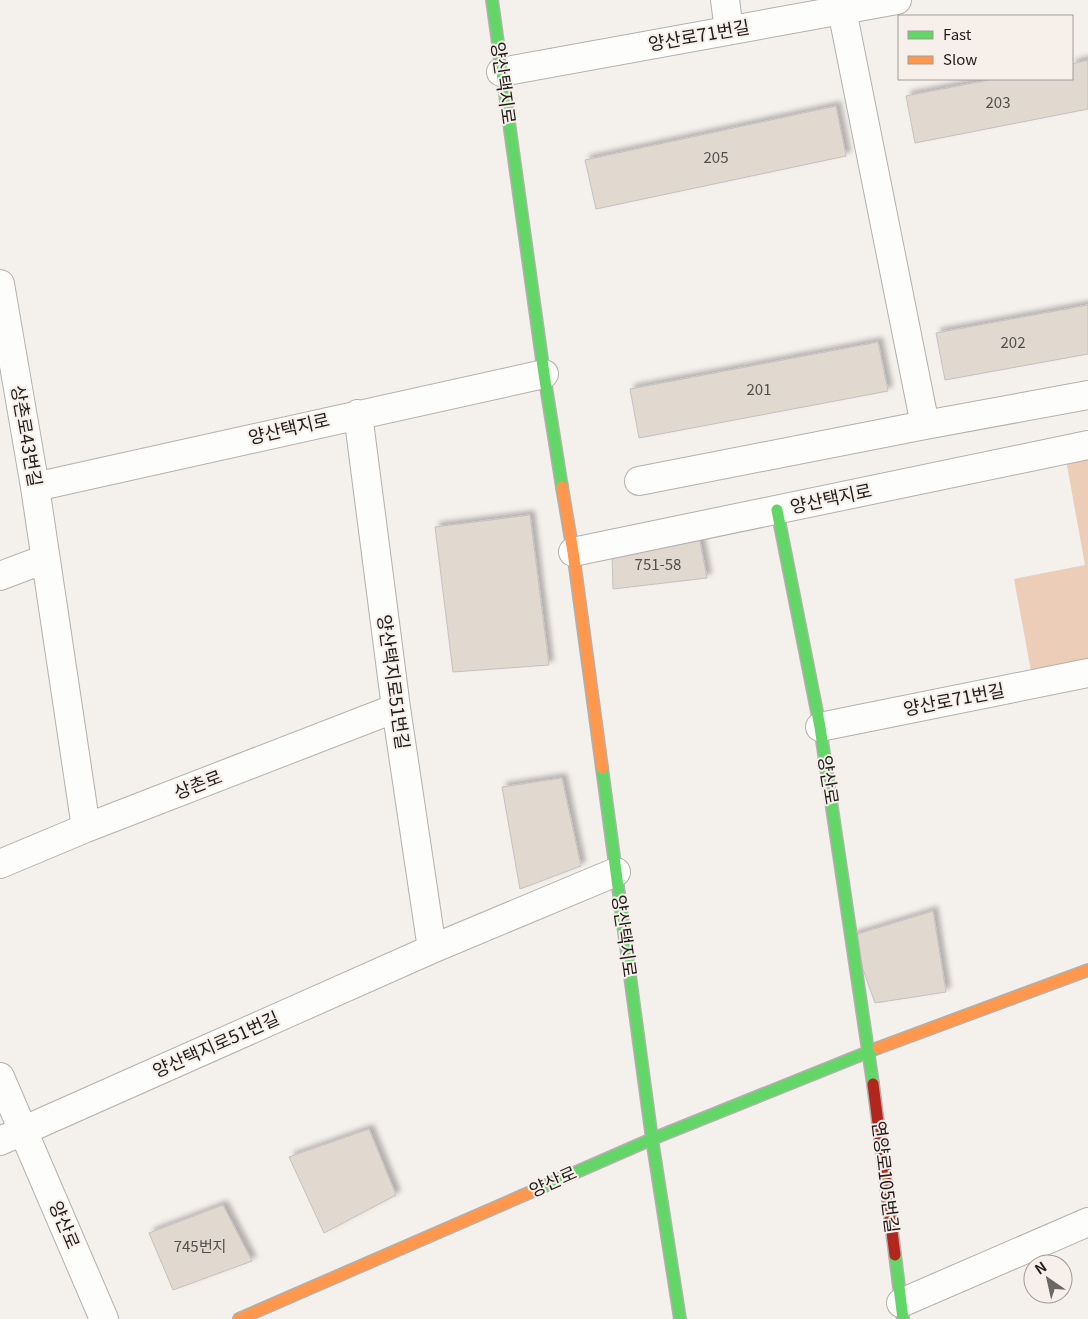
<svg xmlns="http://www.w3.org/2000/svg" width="1088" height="1319" viewBox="0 0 1088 1319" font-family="Georgia,'Noto Sans KR',serif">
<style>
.green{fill:#ecceb8}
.building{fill:#e1d8d0;stroke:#c4c1be;filter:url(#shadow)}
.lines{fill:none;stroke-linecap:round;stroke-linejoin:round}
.street-casing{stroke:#b3b0ad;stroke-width:30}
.fast-casing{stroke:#b3b0ad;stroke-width:14}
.slow-casing{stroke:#b3b0ad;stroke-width:14}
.jam-casing{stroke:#b3b0ad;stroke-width:14}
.street{stroke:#fdfdfc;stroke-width:28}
.fast{stroke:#63d668;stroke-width:11}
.slow{stroke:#ff974d;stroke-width:11}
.jam{stroke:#b3261e;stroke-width:11}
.labels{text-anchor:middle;stroke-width:4;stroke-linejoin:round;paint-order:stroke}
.number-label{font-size:15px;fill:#524e4a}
.street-label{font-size:18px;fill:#1f1d1b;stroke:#f7efe9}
</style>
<defs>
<filter id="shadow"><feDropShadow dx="4.5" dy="-4.5" stdDeviation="2.5" flood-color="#0004"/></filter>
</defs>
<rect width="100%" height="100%" fill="#f4f0ec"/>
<!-- green -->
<path class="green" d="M1088,456V660L1031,671L1014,579L1085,565L1066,460Z"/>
<!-- building -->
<path class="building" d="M1088,60V109L915,143L906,96L994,79H1072V64Z
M836,106L846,156L596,209L585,160Z
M1088,305V354L945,380L936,333Z
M878,342L888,391L639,438L630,389Z
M530,515L549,665L453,672L435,527Z
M698,531L707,578L613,589L612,551Z
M562,778L581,866L520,889L502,787Z
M933,911L946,992L875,1003L851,936Z
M369,1129L396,1195L324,1233L289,1157Z
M223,1205L252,1261L173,1290L149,1233Z"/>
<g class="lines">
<!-- street casing -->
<g class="street-casing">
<path id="street" d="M725,0L729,30
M842,10L925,425
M501,72L897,0
M0,284L35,487L86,828
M358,414L396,708L432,949
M639,481L925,425L1088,395
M35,487L544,374
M573,552L1088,445
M0,576L45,559
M820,727L1088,673
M0,864L86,828L396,708
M0,1077L104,1319
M0,1141L432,949L616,872
M901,1303L1088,1222"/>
</g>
<!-- fast casing -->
<g class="fast-casing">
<path id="fast" d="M492,0L544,374L562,487
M777,510L820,727L873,1084
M602,768L652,1139L680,1319
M533,1191L652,1139L878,1048
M895,1255L903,1319"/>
</g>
<!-- slow casing -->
<g class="slow-casing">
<path id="slow" d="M562,487L573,552L602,768
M878,1048L1088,970
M239,1319L533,1191"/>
</g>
<!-- jam casing -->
<g class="jam-casing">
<path id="jam" d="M873,1084L895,1255"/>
</g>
<!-- street -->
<use href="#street" class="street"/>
<!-- fast -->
<use href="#fast" class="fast"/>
<!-- slow -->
<use href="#slow" class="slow"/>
<!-- jam -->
<use href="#jam" class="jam"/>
</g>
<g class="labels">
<!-- number labels -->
<g class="number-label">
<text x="998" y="108">203</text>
<text x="716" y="163">205</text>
<text x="1013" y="348">202</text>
<text x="759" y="395">201</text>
<text x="658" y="570">751-58</text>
<text x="200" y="1252">745번지</text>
</g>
<!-- street labels -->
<g class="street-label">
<text transform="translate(699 36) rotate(-10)" y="6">양산로71번길</text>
<text transform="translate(503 83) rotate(82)" y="6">양산택지로</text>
<text transform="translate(289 429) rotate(-13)" y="6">양산택지로</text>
<text transform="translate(26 436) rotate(80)" y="6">상촌로43번길</text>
<text transform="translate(831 499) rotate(-12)" y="6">양산택지로</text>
<text transform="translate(393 682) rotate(82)" y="6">양산택지로51번길</text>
<text transform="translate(954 700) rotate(-11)" y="6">양산로71번길</text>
<text transform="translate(828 780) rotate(81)" y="6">양산로</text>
<text transform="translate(198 785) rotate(-21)" y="6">상촌로</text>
<text transform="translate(624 936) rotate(82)" y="6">양산택지로</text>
<text transform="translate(216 1045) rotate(-24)" y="6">양산택지로51번길</text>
<text transform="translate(885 1177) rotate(83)" y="6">연양로105번길</text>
<text transform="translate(553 1182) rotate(-24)" y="6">양산로</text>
<text transform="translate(64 1225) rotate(67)" y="6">양산로</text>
</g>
</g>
<!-- legend -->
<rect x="898" y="15" width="175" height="65" fill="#f7efe9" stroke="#a19b97"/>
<rect x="908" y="31" width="25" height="8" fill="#63d668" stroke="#a19b97"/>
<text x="943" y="40" font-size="15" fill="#1f1d1b">Fast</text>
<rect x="908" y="56" width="25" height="8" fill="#ff974d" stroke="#a19b97"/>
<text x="943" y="65" font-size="15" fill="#1f1d1b">Slow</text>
<!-- north arrow -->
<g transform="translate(1048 1279) rotate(326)"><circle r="24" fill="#f7efe9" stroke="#a19b97"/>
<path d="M0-4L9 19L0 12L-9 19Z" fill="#6a6764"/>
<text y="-8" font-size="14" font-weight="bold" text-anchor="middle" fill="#1f1d1b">N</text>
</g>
</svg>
